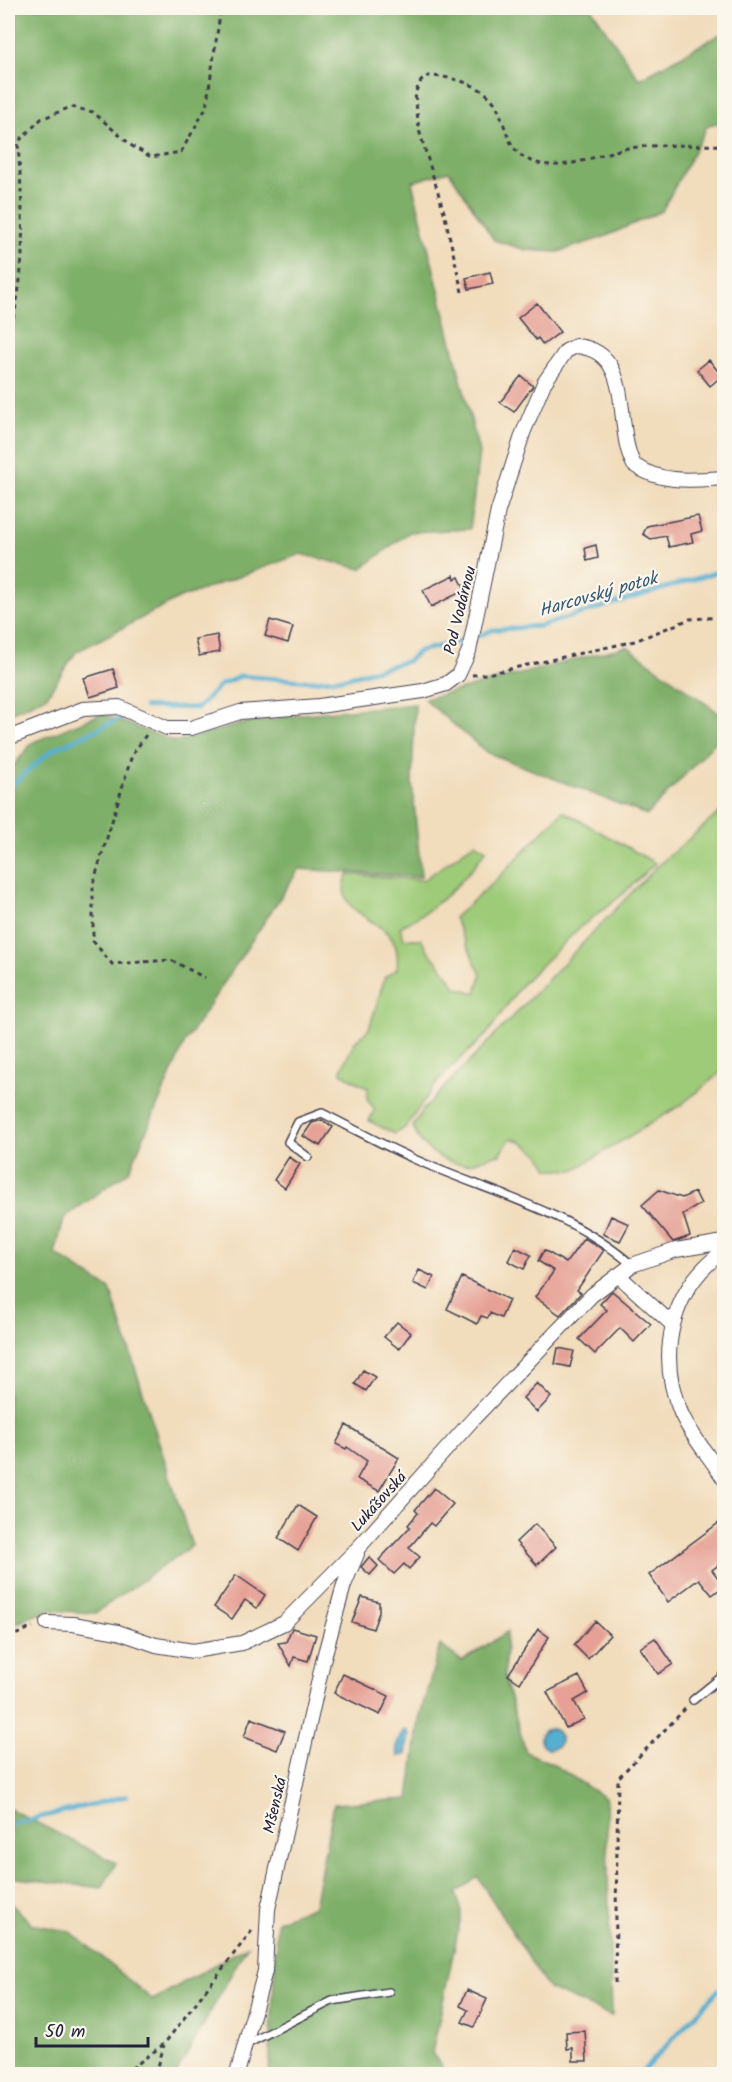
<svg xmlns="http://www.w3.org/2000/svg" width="732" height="2082" viewBox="0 0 732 2082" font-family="Kalam,sans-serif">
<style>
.green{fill:#9ecb78;stroke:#60765a;stroke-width:1.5}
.forest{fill:#7eaf68;stroke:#506852;stroke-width:1.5}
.water{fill:#54afd1;stroke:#3b6886;stroke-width:1.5}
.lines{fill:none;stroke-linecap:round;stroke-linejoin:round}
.stream{stroke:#54afd1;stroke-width:4.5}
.building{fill:#e6a095}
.service-casing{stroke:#413e4e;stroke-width:10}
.minor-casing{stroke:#413e4e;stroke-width:16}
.path{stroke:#413e4e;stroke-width:3;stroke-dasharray:4.5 4.5;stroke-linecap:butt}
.service{stroke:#fff;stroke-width:7}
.minor{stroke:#fff;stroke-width:14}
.labels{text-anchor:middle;stroke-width:4.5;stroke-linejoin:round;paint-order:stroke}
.street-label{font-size:16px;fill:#22223b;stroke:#fbf7ec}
.water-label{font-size:18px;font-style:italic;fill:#365a77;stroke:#fbf7ec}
</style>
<rect width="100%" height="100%" fill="#fbf7ec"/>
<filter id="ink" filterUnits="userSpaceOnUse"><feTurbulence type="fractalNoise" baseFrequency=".0167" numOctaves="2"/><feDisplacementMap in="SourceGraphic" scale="12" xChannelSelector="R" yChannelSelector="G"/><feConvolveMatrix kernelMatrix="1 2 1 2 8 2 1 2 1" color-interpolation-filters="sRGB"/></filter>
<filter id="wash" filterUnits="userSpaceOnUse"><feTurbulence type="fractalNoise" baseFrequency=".008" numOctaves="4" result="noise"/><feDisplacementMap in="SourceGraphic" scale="24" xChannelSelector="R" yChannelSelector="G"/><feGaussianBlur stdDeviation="1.35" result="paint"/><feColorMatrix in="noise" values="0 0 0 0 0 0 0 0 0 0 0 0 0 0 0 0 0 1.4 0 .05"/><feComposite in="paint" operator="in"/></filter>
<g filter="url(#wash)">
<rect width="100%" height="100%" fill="#f1dcbb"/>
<!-- green -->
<path class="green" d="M724,809V1070L681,1105L574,1170L549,1169C542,1154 526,1143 511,1138L500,1154C488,1156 475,1164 463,1164C442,1163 418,1146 413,1126L422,1111L656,867Z
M563,811L655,863L623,894L578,929L522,984L487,1034L440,1078L405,1128L395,1134L369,1121L375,1109L367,1100L368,1088L341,1073V1070L354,1043L369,1029L385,977L397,969C398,960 398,949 393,941C381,917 330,913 348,874L423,880L475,843L486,850C464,882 434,910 400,927L404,939H421C430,958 446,967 455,987L476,993L481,975L454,918L495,881Z"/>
<!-- forest -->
<path class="forest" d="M8,8H591L639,79L724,32V122L708,125L662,211L604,237L558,252L526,250L494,240L449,171L412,182L479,452L470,529L410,532L361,569L301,554L180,598L76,652L46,697L8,714Z
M627,646L724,717V733L647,815L486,752L424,699Z
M415,704L412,781L421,877L299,869L185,1042L129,1171L64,1218L55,1254L110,1289L192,1546L95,1613L47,1610L8,1627V1093L11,1092L8,1087V772L33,742L101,714L176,742L241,724L303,714Z
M507,1632L504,1677L526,1752L553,1764L606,1799L612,2016L548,1989L478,1877L456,1893L462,1912L432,2053L447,2074H269L277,1921L314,1906L334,1804L409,1799L419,1719L440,1645L462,1661Z
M8,1808L116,1863L102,1888L8,1877V1900L32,1924L71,1932L153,2000L247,1946L176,2074H8Z"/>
<!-- water -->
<path class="water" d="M540 1739a10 10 0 1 1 20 0a10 10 0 1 1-20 0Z
M407,1730L409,1734L406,1754L398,1756L397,1744L402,1732Z"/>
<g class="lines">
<!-- stream -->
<path class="stream" d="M479,636L492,630L540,626L724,570
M145,707L198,708L220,685L241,676L309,681L345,678L408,661L419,651L463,641
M8,788L52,750L128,715
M8,1825L127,1796
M640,2074L724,1984"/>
</g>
<g id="blocks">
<!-- building -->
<path class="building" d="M490,272L493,284L469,289L466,278Z
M537,303L560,332L543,345L538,338L536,340L518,318Z
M709,360L722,376L710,386L697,370Z
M521,376L533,386L514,412L500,402Z
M698,516L702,531L691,534L693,542L669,547L666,536L651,539L643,534L647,526Z
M596,545L598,558L587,561L585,548Z
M454,575L455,579L459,577L465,590L431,607L423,590Z
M270,620L293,627L288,643L265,636Z
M217,635L220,652L199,656L195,639Z
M113,669L119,688L90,697L84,678Z
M322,1120L333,1127L320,1146L303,1136L312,1123Z
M289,1157L300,1164L285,1188L274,1180Z
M659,1190L682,1198L695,1192L701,1204L683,1214L690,1236L673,1242L642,1205Z
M611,1216L629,1224L620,1241L603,1234Z
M584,1238L604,1250L577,1290L581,1293L560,1315L535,1297L554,1271L538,1261L544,1250L566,1263Z
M515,1247L531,1255L524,1269L508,1261Z
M419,1270L434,1277L428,1290L413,1283Z
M462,1277L509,1300L501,1318L490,1313L488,1318L481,1316L477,1324L447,1309Z
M612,1291L651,1324L634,1342L620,1328L595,1354L579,1339L607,1310L600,1304Z
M397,1322L411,1333L399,1349L384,1337Z
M558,1348L574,1351L570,1367L555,1364Z
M363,1370L375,1377L366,1391L355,1384Z
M537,1383L551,1397L537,1412L523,1398Z
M346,1425L399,1458L379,1491L357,1479L367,1461L347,1447L346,1449L336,1444Z
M434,1488L453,1504L434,1526L430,1523L409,1548L420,1557L409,1569L404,1564L394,1574L379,1560L410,1527L408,1525L418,1513L415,1510Z
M298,1505L317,1517L298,1551L278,1538Z
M724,1519V1561L712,1570L724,1586L712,1595L699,1579L668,1602L649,1575Z
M535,1524L556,1547L537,1565L516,1542Z
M369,1557L378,1566L370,1575L361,1567Z
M236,1575L265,1595L257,1608L245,1600L232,1619L214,1607Z
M362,1597L379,1602V1612L373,1629L352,1622Z
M595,1621L610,1635L588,1659L574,1645Z
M292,1628L316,1635L308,1661L294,1657L291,1666L278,1643L286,1642Z
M538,1629L549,1637L520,1683L508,1675Z
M655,1638L673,1664L658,1674L640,1648Z
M343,1674L389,1696L380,1715L334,1693Z
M579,1676L588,1693L574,1701L584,1719L566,1728L547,1692Z
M251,1718L285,1731L277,1750L244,1737Z
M467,1990L487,1999L474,2027L462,2022L468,2010L460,2006Z
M585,2031L587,2061H573V2048L567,2049L566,2032Z"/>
</g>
</g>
<g filter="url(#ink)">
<use href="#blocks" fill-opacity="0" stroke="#413e4e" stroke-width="1.5"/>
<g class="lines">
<!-- service casing -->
<g class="service-casing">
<path id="service" d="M308,1157L288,1142L298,1122L322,1113C352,1128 381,1144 412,1158C486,1192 570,1210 632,1265
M693,1700L724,1675
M247,2044L332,2001L389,1992"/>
</g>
<!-- minor casing -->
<g class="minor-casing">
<path id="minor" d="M8,738L83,709L119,707L167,728H191L240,712L319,706L423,691L446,684L458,675L469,651L498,511L523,433L544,383L566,351L576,346C636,351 613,427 634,465C661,484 693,480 724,478
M724,1251C671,1288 656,1355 681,1413C691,1436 711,1458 724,1479
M618,1275L673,1325
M47,1623L73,1624L118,1632L156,1645L193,1651L242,1643L284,1623L360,1546L475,1417L592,1295L632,1265L676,1250L724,1242
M237,2074L265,1971L268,1909L324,1657L344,1585L357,1554"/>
</g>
<!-- path -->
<path class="path" d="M462,292L444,212L419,130L415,93L421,81L428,76C450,76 484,84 496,105C507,126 506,151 531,161C566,174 596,153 629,148C660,144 693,146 724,145
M8,336C29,271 22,209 18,142L41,119L71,107L93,112L132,146L151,157L181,152L206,108L221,8
M472,675L487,674L635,641L690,619L724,617
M146,735L132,755L93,884V941L112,964L171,960L205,978
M8,1638L33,1627
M615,1983L618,1778L687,1707
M124,2074L164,2044L254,1928
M156,2074L164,2045"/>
<!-- service -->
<use href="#service" class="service"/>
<!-- minor -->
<use href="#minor" class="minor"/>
</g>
</g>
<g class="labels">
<!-- street labels -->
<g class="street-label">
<text transform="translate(459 610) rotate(-76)" y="6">Pod Vodárnou</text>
<text transform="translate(378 1501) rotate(-48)" y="6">Lukášovská</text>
<text transform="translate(274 1805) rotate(-77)" y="6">Mšenská</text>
</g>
<!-- water labels -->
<g class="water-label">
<text transform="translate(598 594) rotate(-16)" y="6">Harcovský potok</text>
</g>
</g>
<!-- margin -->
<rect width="732" height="2082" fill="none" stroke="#fbf7ec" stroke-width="30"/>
<!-- scale -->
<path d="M36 2037v9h112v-9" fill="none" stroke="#22223b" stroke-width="3"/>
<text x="45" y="2037" font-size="18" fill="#22223b" stroke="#fbf7ec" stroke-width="4.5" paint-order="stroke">50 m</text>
</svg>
